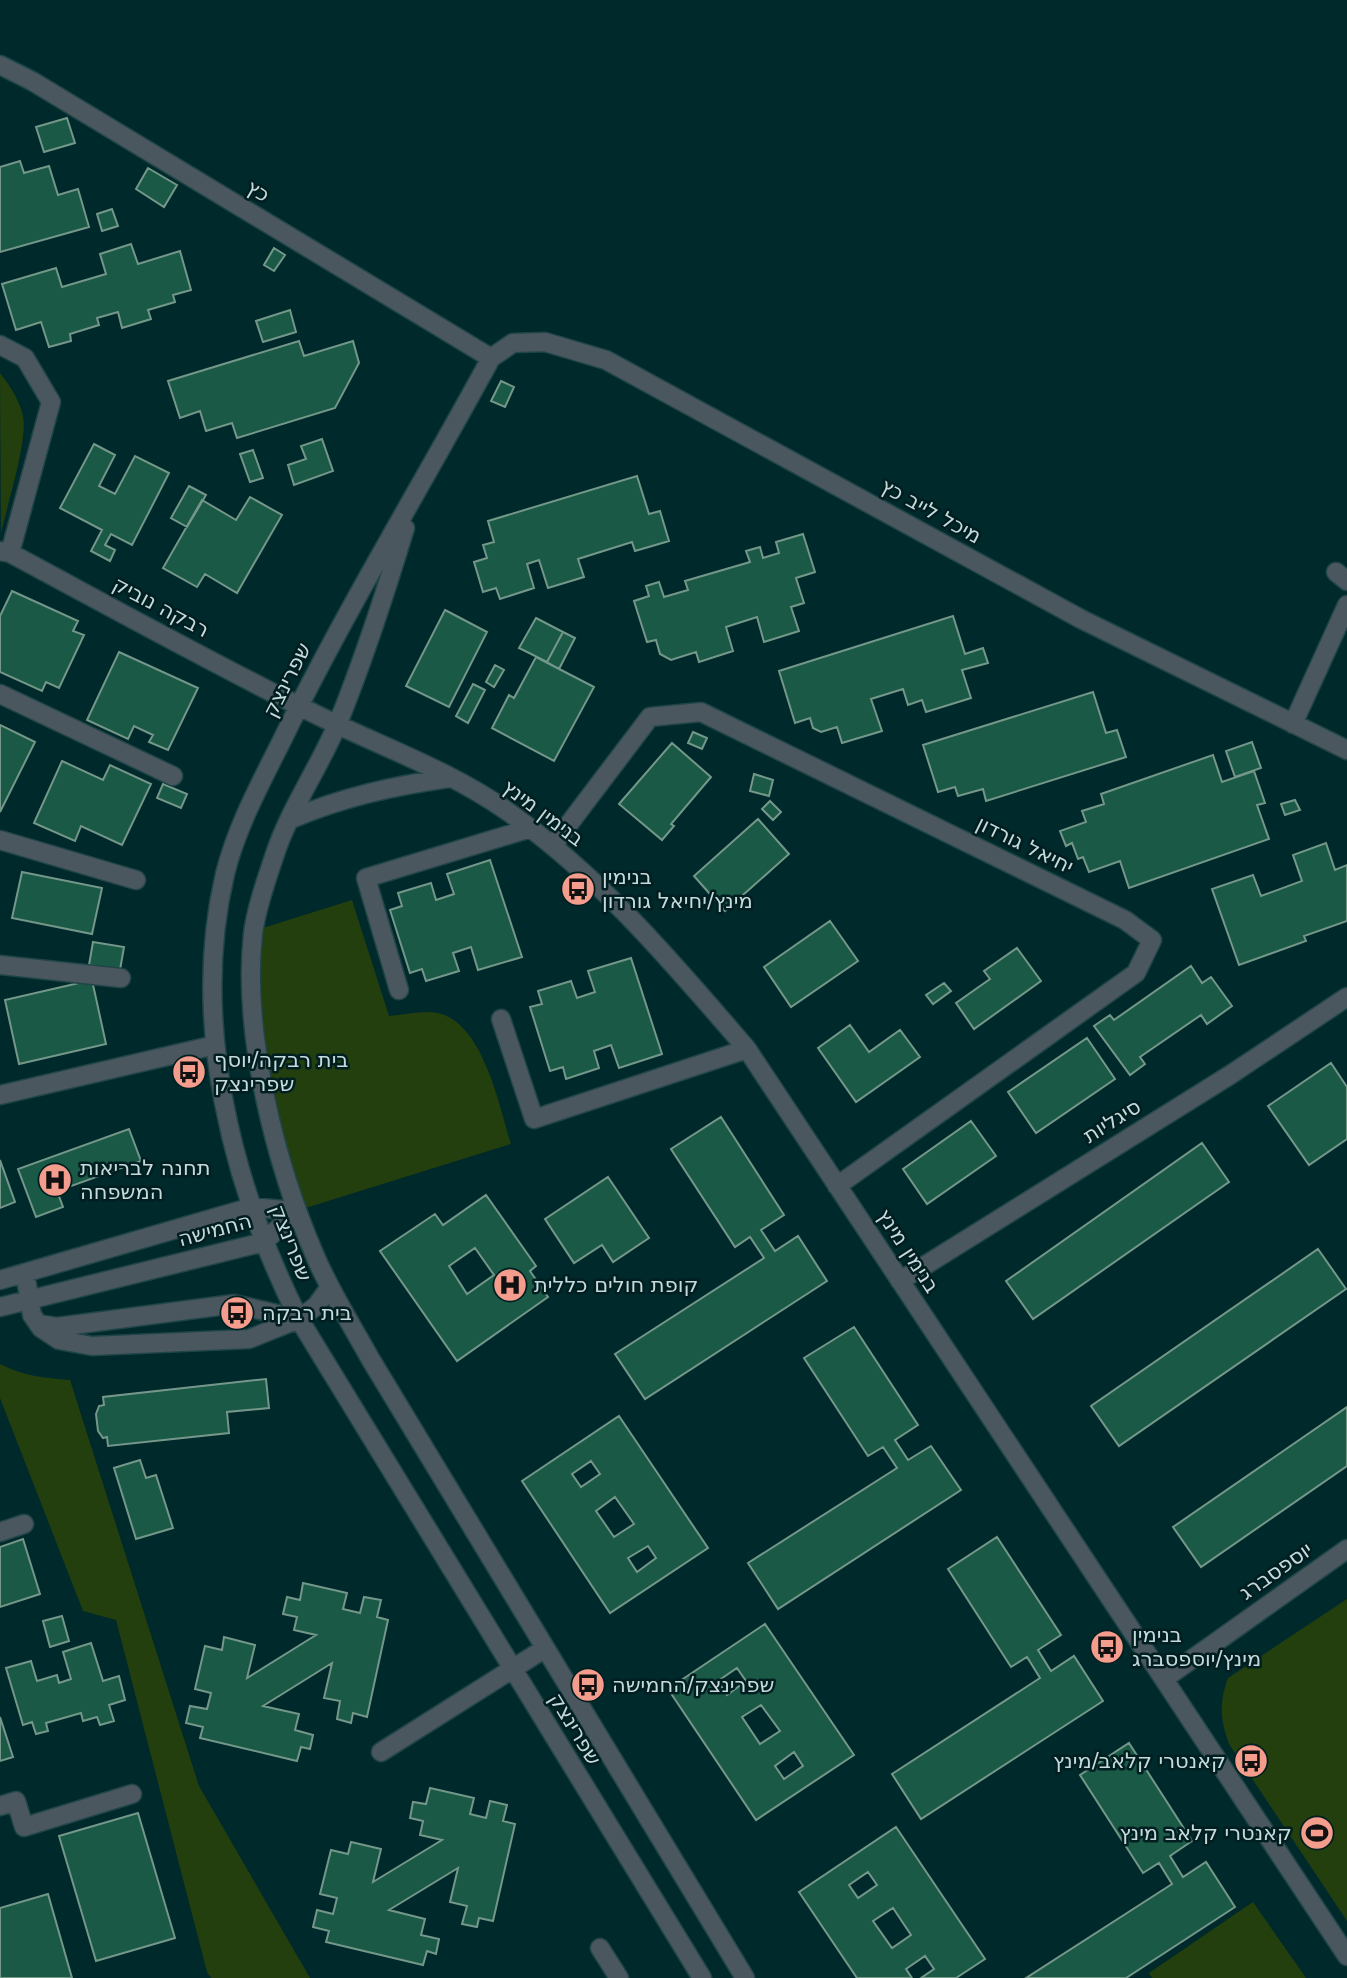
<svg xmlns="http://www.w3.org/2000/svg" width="1347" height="1978" viewBox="0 0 1347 1978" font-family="'DejaVu Sans','Noto Sans Hebrew',sans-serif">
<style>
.green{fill:#233f0d}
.building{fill:#1a5945;stroke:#749789;stroke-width:2;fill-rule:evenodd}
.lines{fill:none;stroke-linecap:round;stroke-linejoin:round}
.minor-casing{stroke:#204548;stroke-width:21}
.minor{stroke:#4b575f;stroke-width:18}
.labels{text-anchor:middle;stroke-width:5;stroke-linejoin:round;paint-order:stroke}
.street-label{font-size:21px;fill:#c6dadc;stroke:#011e20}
.poi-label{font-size:21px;fill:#c6dadc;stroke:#011e20;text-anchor:start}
</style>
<rect width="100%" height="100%" fill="#00292c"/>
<!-- green -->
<path class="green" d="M0,373C10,386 19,399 23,416C28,440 7,506 1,533Z
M352,900L389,1016C404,1015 424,1010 438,1013C483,1023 499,1105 511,1144L296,1211L259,1060L253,931Z
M0,1364C23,1376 44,1378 70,1380L199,1786L310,1978H211L207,1972L116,1620L83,1611L0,1398Z
M1347,1599V1921L1229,1744C1220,1719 1219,1703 1228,1678Z
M1253,1902L1306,1978H1152L1149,1973Z"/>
<!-- building -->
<path class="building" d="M67,118L75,143L44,152L36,127Z
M20,161L24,173L49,166L58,195L78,189L89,227L0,252V167Z
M148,168L177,185L164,207L136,189Z
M112,209L118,226L102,231L97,214Z
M131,244L138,264L180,251L191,290L173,295L175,302L148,310L151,319L122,328L118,312L97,318L99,325L70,334L71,341L49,347L41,322L16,330L2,284L56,268L62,287L106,274L100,254Z
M274,248L285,255L274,271L264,265Z
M290,310L296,332L263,342L256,321Z
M299,341L304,356L353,341L359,363L335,408L237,438L232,423L206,431L200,411L180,418L168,381Z
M501,381L514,387L505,407L491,401Z
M322,439L333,471L294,485L288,465L306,459L301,446Z
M94,444L115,455L99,486L115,494L135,456L169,473L132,545L111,534L105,545L115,550L110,561L91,551L102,530L60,508Z
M253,450L263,478L250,482L240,454Z
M637,476L649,514L660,511L669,541L635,551L632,542L578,559L584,577L548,588L539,560L527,564L534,588L500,599L496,588L483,592L474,562L487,558L483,545L494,542L488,521Z
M189,486L206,495L187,527L171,518Z
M250,497L282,515L237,593L205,574L197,587L163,568L202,500L236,520Z
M803,534L815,572L796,578L804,603L791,607L799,631L764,642L757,617L726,627L733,651L699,662L696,652L671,660L660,654L656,640L647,642L634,601L649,596L646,586L659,582L664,597L688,590L685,581L750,562L746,551L760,547L763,558L779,553L776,542Z
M12,591L78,621L73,631L84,635L59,688L46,682L42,691L0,672V616Z
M445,610L487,632L449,707L406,686Z
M953,616L965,654L983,648L988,663L962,670L971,698L926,712L922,700L908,705L903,689L871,699L882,731L842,743L837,727L821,732L813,728L810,718L795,723L779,671Z
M536,618L563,632L547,662L519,648Z
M563,632L575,638L559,669L547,662Z
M119,652L198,688L168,750L149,742L153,735L134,726L128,739L87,720Z
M536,657L594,687L554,761L492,728L509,695L514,698Z
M495,665L504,670L494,687L486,682Z
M473,684L485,690L468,723L456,716Z
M1093,692L1106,733L1117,730L1126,757L986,801L983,789L958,796L955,787L938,792L923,745Z
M0,725L35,742L0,812Z
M693,732L707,738L702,749L688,743Z
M1252,742L1261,768L1235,777L1226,751Z
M672,743L711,777L671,824L674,826L662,840L619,804Z
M1213,755L1222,782L1254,771L1265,803L1257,805L1269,839L1129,888L1120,861L1089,872L1083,857L1078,859L1072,843L1066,846L1060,831L1086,822L1082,811L1104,804L1101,794Z
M62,761L103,780L110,765L151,784L122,845L81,826L75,841L34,823Z
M754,774L773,780L769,796L750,791Z
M163,784L187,794L181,808L157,798Z
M1295,800L1300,810L1285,815L1281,804Z
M770,801L781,812L773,820L762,809Z
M758,819L789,854L725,911L694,876Z
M1326,843L1335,870L1347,865V921L1304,936L1306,941L1239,965L1212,889L1253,875L1261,896L1302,881L1293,855Z
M490,860L522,957L478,970L471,947L453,953L459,971L426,981L422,969L410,973L390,910L402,906L398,893L431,883L436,900L454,894L447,874Z
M22,872L102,888L92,934L12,918Z
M830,921L858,961L791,1007L764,967Z
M93,942L124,947L120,970L89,965Z
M1017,948L1041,981L974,1029L956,1003L990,979L984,971Z
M631,958L662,1054L619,1068L611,1045L594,1051L599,1068L566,1079L563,1067L550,1071L530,1007L542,1004L538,991L571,981L577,998L595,992L588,971Z
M1191,966L1202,983L1211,977L1232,1006L1207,1024L1201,1015L1140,1057L1145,1064L1130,1075L1094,1026L1110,1015L1114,1020Z
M92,980L106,1044L19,1064L5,1000Z
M944,983L951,991L933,1004L926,995Z
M850,1025L869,1052L900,1030L920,1057L856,1102L818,1048Z
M1087,1038L1115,1079L1036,1133L1008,1092Z
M1331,1063L1347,1087V1139L1309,1165L1268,1106Z
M721,1117L784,1215L761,1230L775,1251L798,1236L827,1281L645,1399L615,1354L764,1258L750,1237L735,1247L671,1149Z
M971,1121L996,1156L927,1204L903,1169Z
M129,1129L141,1161L57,1191L63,1207L36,1217L18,1169Z
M1202,1143L1229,1182L1033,1319L1006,1281Z
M0,1160L15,1202L0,1208Z
M608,1177L649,1238L613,1262L602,1245L574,1263L545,1219Z
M486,1195L536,1266L530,1271L548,1297L457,1361L380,1251L435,1214L443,1225ZM475,1248L494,1275L467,1294L449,1266Z
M1318,1249L1346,1289L1119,1446L1091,1406Z
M854,1327L918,1425L895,1440L908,1460L931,1446L961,1490L778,1609L748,1563L897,1468L883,1447L868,1456L804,1358Z
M266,1379L269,1408L227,1412L229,1433L108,1446L107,1437L103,1438L98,1431L96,1414L99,1406L104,1405L103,1397Z
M1347,1407V1466L1201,1567L1173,1527Z
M619,1416L708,1548L610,1613L522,1481ZM591,1461L600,1474L581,1487L572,1474ZM615,1497L634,1524L614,1537L596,1511ZM648,1546L656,1558L637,1572L628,1558Z
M140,1460L146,1478L156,1475L173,1528L136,1539L114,1468Z
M997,1537L1061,1635L1038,1650L1051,1671L1074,1656L1103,1701L921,1819L892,1774L1040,1678L1027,1657L1011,1667L948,1569Z
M23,1539L40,1594L0,1607V1547Z
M303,1583L347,1593L343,1609L360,1613L364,1597L381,1600L377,1617L388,1620L367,1717L353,1713L351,1723L337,1719L340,1701L324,1698L332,1663L263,1706L299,1714L295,1730L313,1735L310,1749L301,1747L297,1761L200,1738L203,1727L186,1723L190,1706L207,1709L211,1693L195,1689L205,1646L222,1650L224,1637L255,1645L247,1678L316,1635L294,1630L297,1617L283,1614L287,1597L300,1600Z
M62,1616L69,1641L50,1647L43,1621Z
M765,1624L854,1755L756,1820L668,1689ZM737,1668L746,1681L727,1695L718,1681ZM761,1705L780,1731L760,1744L742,1717ZM794,1752L803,1766L784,1779L775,1766Z
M91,1643L103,1681L119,1676L125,1700L109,1705L114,1721L100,1725L97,1717L83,1721L81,1713L46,1723L48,1731L36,1734L32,1722L23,1725L6,1668L31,1661L37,1681L57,1675L59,1683L71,1679L63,1652Z
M0,1717L13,1757L0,1761Z
M1129,1743L1192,1841L1170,1856L1183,1877L1206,1862L1235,1907L1126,1978H1026L1172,1884L1159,1863L1143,1873L1080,1775Z
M430,1788L474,1798L470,1814L486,1818L490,1801L507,1805L503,1821L515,1824L493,1921L479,1918L477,1927L462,1924L467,1906L450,1902L458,1868L389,1910L425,1919L421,1935L439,1939L436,1954L427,1951L423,1965L326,1942L329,1931L313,1927L317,1910L333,1914L337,1898L320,1894L331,1850L348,1854L351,1842L381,1849L373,1882L442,1840L420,1835L423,1821L410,1818L413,1802L426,1804Z
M138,1813L175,1938L96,1961L59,1836Z
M896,1827L985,1959L956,1978H921L934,1969L925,1956L906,1969L912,1978H857L799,1892ZM868,1872L877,1885L858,1898L849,1885ZM893,1908L911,1935L892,1948L873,1921Z
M48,1894L72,1978H0V1908Z"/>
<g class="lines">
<!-- minor casing -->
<g class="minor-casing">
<path id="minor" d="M0,65L32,81L491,358
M0,345L25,358L51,402L10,553
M405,528C385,594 364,659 338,723C319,768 289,810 274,857C266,881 256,909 253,934C242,1034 276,1166 316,1258C331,1293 353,1327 371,1360L745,1978
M0,551L10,553C109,606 208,661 309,711C374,744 448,769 507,811C601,877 673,963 747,1049L1347,1956
M1336,572L1347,581
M0,694L173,776
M1293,724L1347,605
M291,819C343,797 393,786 449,778
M0,840L136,880
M553,845L650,717L701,712L1125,920L1152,940L1136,973L837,1186
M0,965L121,978
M399,990L366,878L531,828
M501,1019L534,1119L747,1049
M0,1095L215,1045
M25,1273L32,1315L41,1328L59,1340L92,1346L249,1339L299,1319L316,1306L330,1287
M0,1280L252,1207L296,1211
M900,1281L1230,1075L1347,997
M0,1307L264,1242L296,1211
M38,1324L57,1327L234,1304L299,1319
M0,1532L24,1524
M1164,1679L1347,1549
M381,1752L544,1649
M0,1806L16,1801L24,1827L132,1794
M600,1948L619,1978
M702,1978L299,1319C232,1185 190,1022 225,874C238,821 267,772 290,724C352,599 425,480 491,358L513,343L545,342L606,360L1081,619L1347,750"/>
</g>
<!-- minor -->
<use href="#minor" class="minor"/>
</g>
<!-- icons -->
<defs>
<g id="bus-disc" transform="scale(1.75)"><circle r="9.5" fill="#f49d8c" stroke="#011e20"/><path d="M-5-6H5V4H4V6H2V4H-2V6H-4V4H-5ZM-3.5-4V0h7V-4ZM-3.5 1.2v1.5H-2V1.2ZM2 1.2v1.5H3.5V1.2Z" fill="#111"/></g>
<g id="hospital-disc" transform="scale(1.75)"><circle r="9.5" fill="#f49d8c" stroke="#011e20"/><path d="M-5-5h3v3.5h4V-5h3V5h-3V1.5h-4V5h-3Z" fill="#111"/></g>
<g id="stadium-disc" transform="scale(1.75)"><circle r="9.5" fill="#f49d8c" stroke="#011e20"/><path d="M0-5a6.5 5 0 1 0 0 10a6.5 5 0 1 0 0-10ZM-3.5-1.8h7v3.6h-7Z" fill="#111"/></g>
</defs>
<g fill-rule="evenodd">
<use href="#bus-disc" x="578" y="889"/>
<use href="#bus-disc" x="189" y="1072"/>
<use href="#hospital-disc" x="55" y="1180"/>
<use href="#hospital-disc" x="510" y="1285"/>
<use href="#bus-disc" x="237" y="1313"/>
<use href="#bus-disc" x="1107" y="1647"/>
<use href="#bus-disc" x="588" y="1685"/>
<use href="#bus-disc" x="1251" y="1761"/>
<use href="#stadium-disc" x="1317" y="1833"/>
</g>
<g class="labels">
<!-- street labels -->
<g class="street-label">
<text transform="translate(258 191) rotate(31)" y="7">כץ</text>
<text transform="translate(931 511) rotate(29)" y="7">מיכל לייב כץ</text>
<text transform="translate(161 607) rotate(28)" y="7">רבקה נוביק</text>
<text transform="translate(287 680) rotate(-63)" y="7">שפרינצק</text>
<text transform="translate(543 813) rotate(37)" y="7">בנימין מינץ</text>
<text transform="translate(1025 845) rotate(26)" y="7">יחיאל גורדון</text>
<text transform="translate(1112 1121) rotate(-32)" y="7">סיגליות</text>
<text transform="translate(215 1230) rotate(-15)" y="7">החמישה</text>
<text transform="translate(291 1243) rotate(69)" y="7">שפרינצק</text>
<text transform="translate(908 1251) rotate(57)" y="7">בנימין מינץ</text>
<text transform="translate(1276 1571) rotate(-35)" y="7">יוספסברג</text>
<text transform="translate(575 1729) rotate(59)" y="7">שפרינצק</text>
</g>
<!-- poi labels -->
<g class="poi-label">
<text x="602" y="884">בנימין<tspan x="602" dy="24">מינץ/יחיאל גורדון</tspan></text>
<text x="214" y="1067">בית רבקה/יוסף<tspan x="214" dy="24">שפרינצק</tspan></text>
<text x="80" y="1175">תחנה לבריאות<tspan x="80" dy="24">המשפחה</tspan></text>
<text x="534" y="1292">קופת חולים כללית</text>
<text x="262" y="1320">בית רבקה</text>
<text x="1132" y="1642">בנימין<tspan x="1132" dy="24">מינץ/יוספסברג</tspan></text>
<text x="612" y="1692">שפרינצק/החמישה</text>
<text x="1226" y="1768" text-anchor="end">קאנטרי קלאב/מינץ</text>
<text x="1292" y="1840" text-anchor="end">קאנטרי קלאב מינץ</text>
</g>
</g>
</svg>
